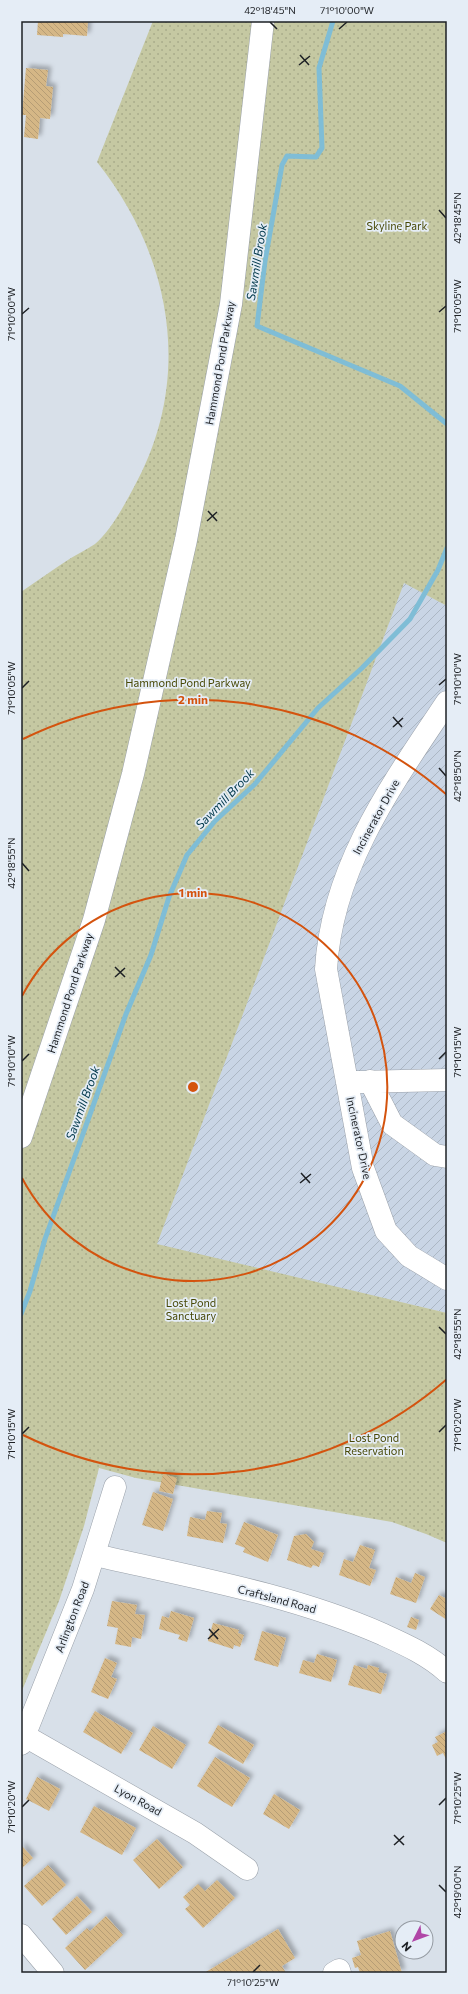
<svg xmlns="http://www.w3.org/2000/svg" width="468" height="1994" viewBox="0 0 468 1994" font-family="Commissioner,sans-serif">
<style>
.industrial{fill:url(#industrial-furrows)}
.park{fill:url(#park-dots)}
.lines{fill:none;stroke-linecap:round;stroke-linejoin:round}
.stream{stroke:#7fbdd6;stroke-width:5}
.building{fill:url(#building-back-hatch);filter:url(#shadow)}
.minor-casing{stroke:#9aa1aa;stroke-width:23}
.major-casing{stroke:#9aa1aa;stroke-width:23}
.minor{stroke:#fff;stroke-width:22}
.major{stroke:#fff;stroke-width:22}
.ticks{fill:none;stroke:#1d2024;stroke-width:1.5}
.ring{fill:none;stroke:#d4530e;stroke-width:2}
.labels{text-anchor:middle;stroke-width:3.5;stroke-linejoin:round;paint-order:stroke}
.park-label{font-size:11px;fill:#474805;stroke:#e5edf6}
.street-label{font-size:11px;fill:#1d2024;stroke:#e5edf6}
.water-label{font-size:12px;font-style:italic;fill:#00384a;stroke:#e5edf6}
.centre{fill:#d4530e;stroke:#e5edf6;stroke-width:2}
.ring-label{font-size:12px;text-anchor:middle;font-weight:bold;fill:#d4530e;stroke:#e5edf6;stroke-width:3.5;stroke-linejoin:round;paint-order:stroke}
.neatline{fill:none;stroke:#1d2024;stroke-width:1.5}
.ticks-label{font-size:10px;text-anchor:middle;fill:#1d2024}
</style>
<defs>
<pattern id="industrial-furrows" width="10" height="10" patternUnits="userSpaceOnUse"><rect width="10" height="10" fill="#c9d5e5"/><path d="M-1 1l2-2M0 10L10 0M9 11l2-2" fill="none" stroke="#acb7c4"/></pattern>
<pattern id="park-dots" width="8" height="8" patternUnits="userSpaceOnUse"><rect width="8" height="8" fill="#c5c8a2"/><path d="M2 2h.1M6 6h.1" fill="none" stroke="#a9ac8b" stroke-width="1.8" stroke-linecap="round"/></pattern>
<pattern id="building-back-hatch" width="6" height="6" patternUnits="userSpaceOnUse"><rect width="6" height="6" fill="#d5b786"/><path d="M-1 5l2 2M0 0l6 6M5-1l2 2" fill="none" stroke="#b69d74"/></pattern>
<filter id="shadow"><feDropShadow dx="3.5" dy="-3.5" stdDeviation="2" flood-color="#0004"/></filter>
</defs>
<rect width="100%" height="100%" fill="#d8e0e9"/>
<!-- industrial -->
<path class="industrial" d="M404,582L447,606V1313L156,1245Z"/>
<!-- park -->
<path class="park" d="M153,21H447V606L404,583L157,1244L447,1313V1543L426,1534L392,1522L136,1478L99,1468L84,1526L59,1601L21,1693V592C38,580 54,569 71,558C79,553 88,549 95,544C111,530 124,506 134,487C194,379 172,256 97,162Z"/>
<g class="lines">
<!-- stream -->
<path class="stream" d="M333,21L319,68L322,148L316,157L287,156L282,165L265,261L257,326L400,386L447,424
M21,1314L30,1291L45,1239L79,1145L126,1014L151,955L169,897L187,855L215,821L255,784L318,708L362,668L410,619L438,570L447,548"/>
</g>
<!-- building -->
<path class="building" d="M38,21H88L87,36L63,34V37L37,35Z
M26,68L48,70L46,86L53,87L50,119L40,118L38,139L24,137L26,115H22Z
M163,1474L177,1478L173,1494L159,1491Z
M153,1492L173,1499L163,1531L142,1525Z
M207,1511L222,1513L220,1523L227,1524L223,1543L187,1536L190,1517L205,1520Z
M244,1522L278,1535L268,1562L243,1552L245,1548L235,1544Z
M306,1534L314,1542L311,1549L324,1553L319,1567L313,1565L311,1568L287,1560L294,1536Z
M360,1545L375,1550L369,1568L376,1570L370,1586L339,1575L344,1559L353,1562Z
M415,1573L425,1577L416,1603L390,1594L396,1577L411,1583Z
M439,1595L447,1599V1620L430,1609Z
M112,1601L137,1605L135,1614L145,1615L141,1639L132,1637L131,1647L115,1644L118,1628L107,1626Z
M171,1611L194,1618L187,1642L178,1639L180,1635L159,1629L162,1616L169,1618Z
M411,1617L419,1620L416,1630L407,1627Z
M213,1623L239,1630L238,1633L244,1635L240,1647L234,1645L233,1649L208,1641Z
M262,1631L286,1638L278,1667L254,1660Z
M317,1654L337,1660L331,1682L299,1673L303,1660L314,1663Z
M105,1658L117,1663L111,1677L117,1679L108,1699L91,1692Z
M354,1665L367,1669L368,1665L379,1668L378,1672L387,1674L381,1694L348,1685Z
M95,1711L133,1733L121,1754L83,1732Z
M218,1725L254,1745L243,1764L208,1743Z
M153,1726L186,1745L172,1769L139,1750Z
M447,1731V1761L443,1753L437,1756L432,1745L438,1742L435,1737Z
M215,1757L250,1778L232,1807L197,1786Z
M37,1777L60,1789L49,1811L26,1799Z
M274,1794L300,1810L289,1829L263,1814Z
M94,1806L136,1828L122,1855L80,1832Z
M157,1839L183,1867L159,1889L133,1860Z
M21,1845L33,1858L21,1869Z
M48,1865L66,1885L42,1906L24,1886Z
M217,1880L235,1898L203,1928L185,1909L190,1905L183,1897L198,1884L205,1891Z
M77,1896L92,1912L66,1935L52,1919Z
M106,1916L123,1935L85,1970L65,1948L87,1928L90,1931Z
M278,1929L295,1958L282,1966L286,1973H204Z
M390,1931L402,1973H360L358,1967L355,1968L352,1958L361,1955L357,1941Z"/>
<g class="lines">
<!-- minor casing -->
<g class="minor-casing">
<path id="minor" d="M447,702C392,784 332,867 326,969L363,1168L386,1231L409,1256L447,1279
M370,1081L392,1124L435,1155L447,1157
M357,1082L447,1080
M95,1555C191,1577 291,1594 382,1634C404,1644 429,1655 447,1672
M25,1736L195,1833L247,1869
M21,1744L83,1589L115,1487
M21,1935L53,1973
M334,1973L339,1970L340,1973"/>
</g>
<!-- major casing -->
<g class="major-casing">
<path id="major" d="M21,1137L94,920L133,774L186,540L231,304L263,21"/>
</g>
<!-- minor -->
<use href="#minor" class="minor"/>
<!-- major -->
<use href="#major" class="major"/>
</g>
<!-- ticks -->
<path class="ticks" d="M270,22L277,29M339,29L347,22M300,55L309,65M299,65L310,56M439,210L446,218M439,312L446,306M22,314L29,308M208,511L217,521M207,521L217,512M439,685L446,679M22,688L29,681M393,717L402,727M393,727L403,718M439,768L446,776M22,863L29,871M115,967L125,977M115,977L125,968M439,1059L446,1052M22,1061L29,1054M301,1173L310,1183M300,1183L311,1174M439,1327L446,1334M439,1432L446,1425M22,1434L29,1427M209,1629L218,1639M208,1639L219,1629M439,1805L446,1798M22,1807L29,1800M394,1835L404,1845M394,1845L404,1836M439,1885L446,1892M253,1972L260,1965"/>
<!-- distance rings -->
<g class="ring">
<path d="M22 996A194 194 0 1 1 22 1178"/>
<path d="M447 1379A387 387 0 0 1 23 1435M23 739A387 387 0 0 1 447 795"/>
</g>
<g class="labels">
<!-- park labels -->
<g class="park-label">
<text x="397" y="230">Skyline Park</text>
<text x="188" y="687">Hammond Pond Parkway</text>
<text x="191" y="1307">Lost Pond<tspan x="191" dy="13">Sanctuary</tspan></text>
<text x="374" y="1442">Lost Pond<tspan x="374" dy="13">Reservation</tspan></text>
</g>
<!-- street labels -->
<g class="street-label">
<text transform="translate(220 363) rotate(-80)" y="4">Hammond Pond Parkway</text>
<text transform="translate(376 817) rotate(-61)" y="4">Incinerator Drive</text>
<text transform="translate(70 993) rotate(-72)" y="4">Hammond Pond Parkway</text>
<text transform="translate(359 1138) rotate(78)" y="4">Incinerator Drive</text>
<text transform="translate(277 1599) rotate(15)" y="4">Craftsland Road</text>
<text transform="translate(72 1617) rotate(-69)" y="4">Arlington Road</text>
<text transform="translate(138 1800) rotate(29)" y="4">Lyon Road</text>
</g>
<!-- water labels -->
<g class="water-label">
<text transform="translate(257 262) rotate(-81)" y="4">Sawmill Brook</text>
<text transform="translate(225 799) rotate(-46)" y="4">Sawmill Brook</text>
<text transform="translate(83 1103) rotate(-70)" y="4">Sawmill Brook</text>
</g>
</g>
<circle cx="193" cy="1087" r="6" class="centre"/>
<g class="ring-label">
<text x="193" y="704">2 min</text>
<text x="193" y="897">1 min</text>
</g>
<!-- border -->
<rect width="468" height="1994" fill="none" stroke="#e5edf6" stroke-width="44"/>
<!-- north arrow -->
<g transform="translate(414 1940) rotate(228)"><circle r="19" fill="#e5edf6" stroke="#959ba2"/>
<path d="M0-3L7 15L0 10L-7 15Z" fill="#b046a7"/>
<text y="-6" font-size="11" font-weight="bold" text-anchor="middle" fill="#1d2024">N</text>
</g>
<rect x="22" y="22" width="424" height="1950" class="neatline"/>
<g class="ticks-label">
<text x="270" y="14">42°18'45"N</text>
<text x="347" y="14">71°10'00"W</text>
<text transform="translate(457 218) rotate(-90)" y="4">42°18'45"N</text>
<text transform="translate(457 306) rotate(-90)" y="4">71°10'05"W</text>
<text transform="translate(11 314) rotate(-90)" y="4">71°10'00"W</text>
<text transform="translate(457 679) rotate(-90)" y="4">71°10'10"W</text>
<text transform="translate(11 688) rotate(-90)" y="4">71°10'05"W</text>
<text transform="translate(457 776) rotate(-90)" y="4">42°18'50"N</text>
<text transform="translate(11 863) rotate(-90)" y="4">42°18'55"N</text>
<text transform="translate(457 1052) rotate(-90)" y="4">71°10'15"W</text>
<text transform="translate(11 1061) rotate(-90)" y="4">71°10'10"W</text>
<text transform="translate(457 1334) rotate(-90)" y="4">42°18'55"N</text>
<text transform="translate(457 1425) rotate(-90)" y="4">71°10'20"W</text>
<text transform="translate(11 1434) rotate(-90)" y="4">71°10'15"W</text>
<text transform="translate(457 1798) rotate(-90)" y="4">71°10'25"W</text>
<text transform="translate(11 1807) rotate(-90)" y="4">71°10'20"W</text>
<text transform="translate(457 1892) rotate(-90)" y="4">42°19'00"N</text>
<text x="253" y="1986">71°10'25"W</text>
</g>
</svg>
